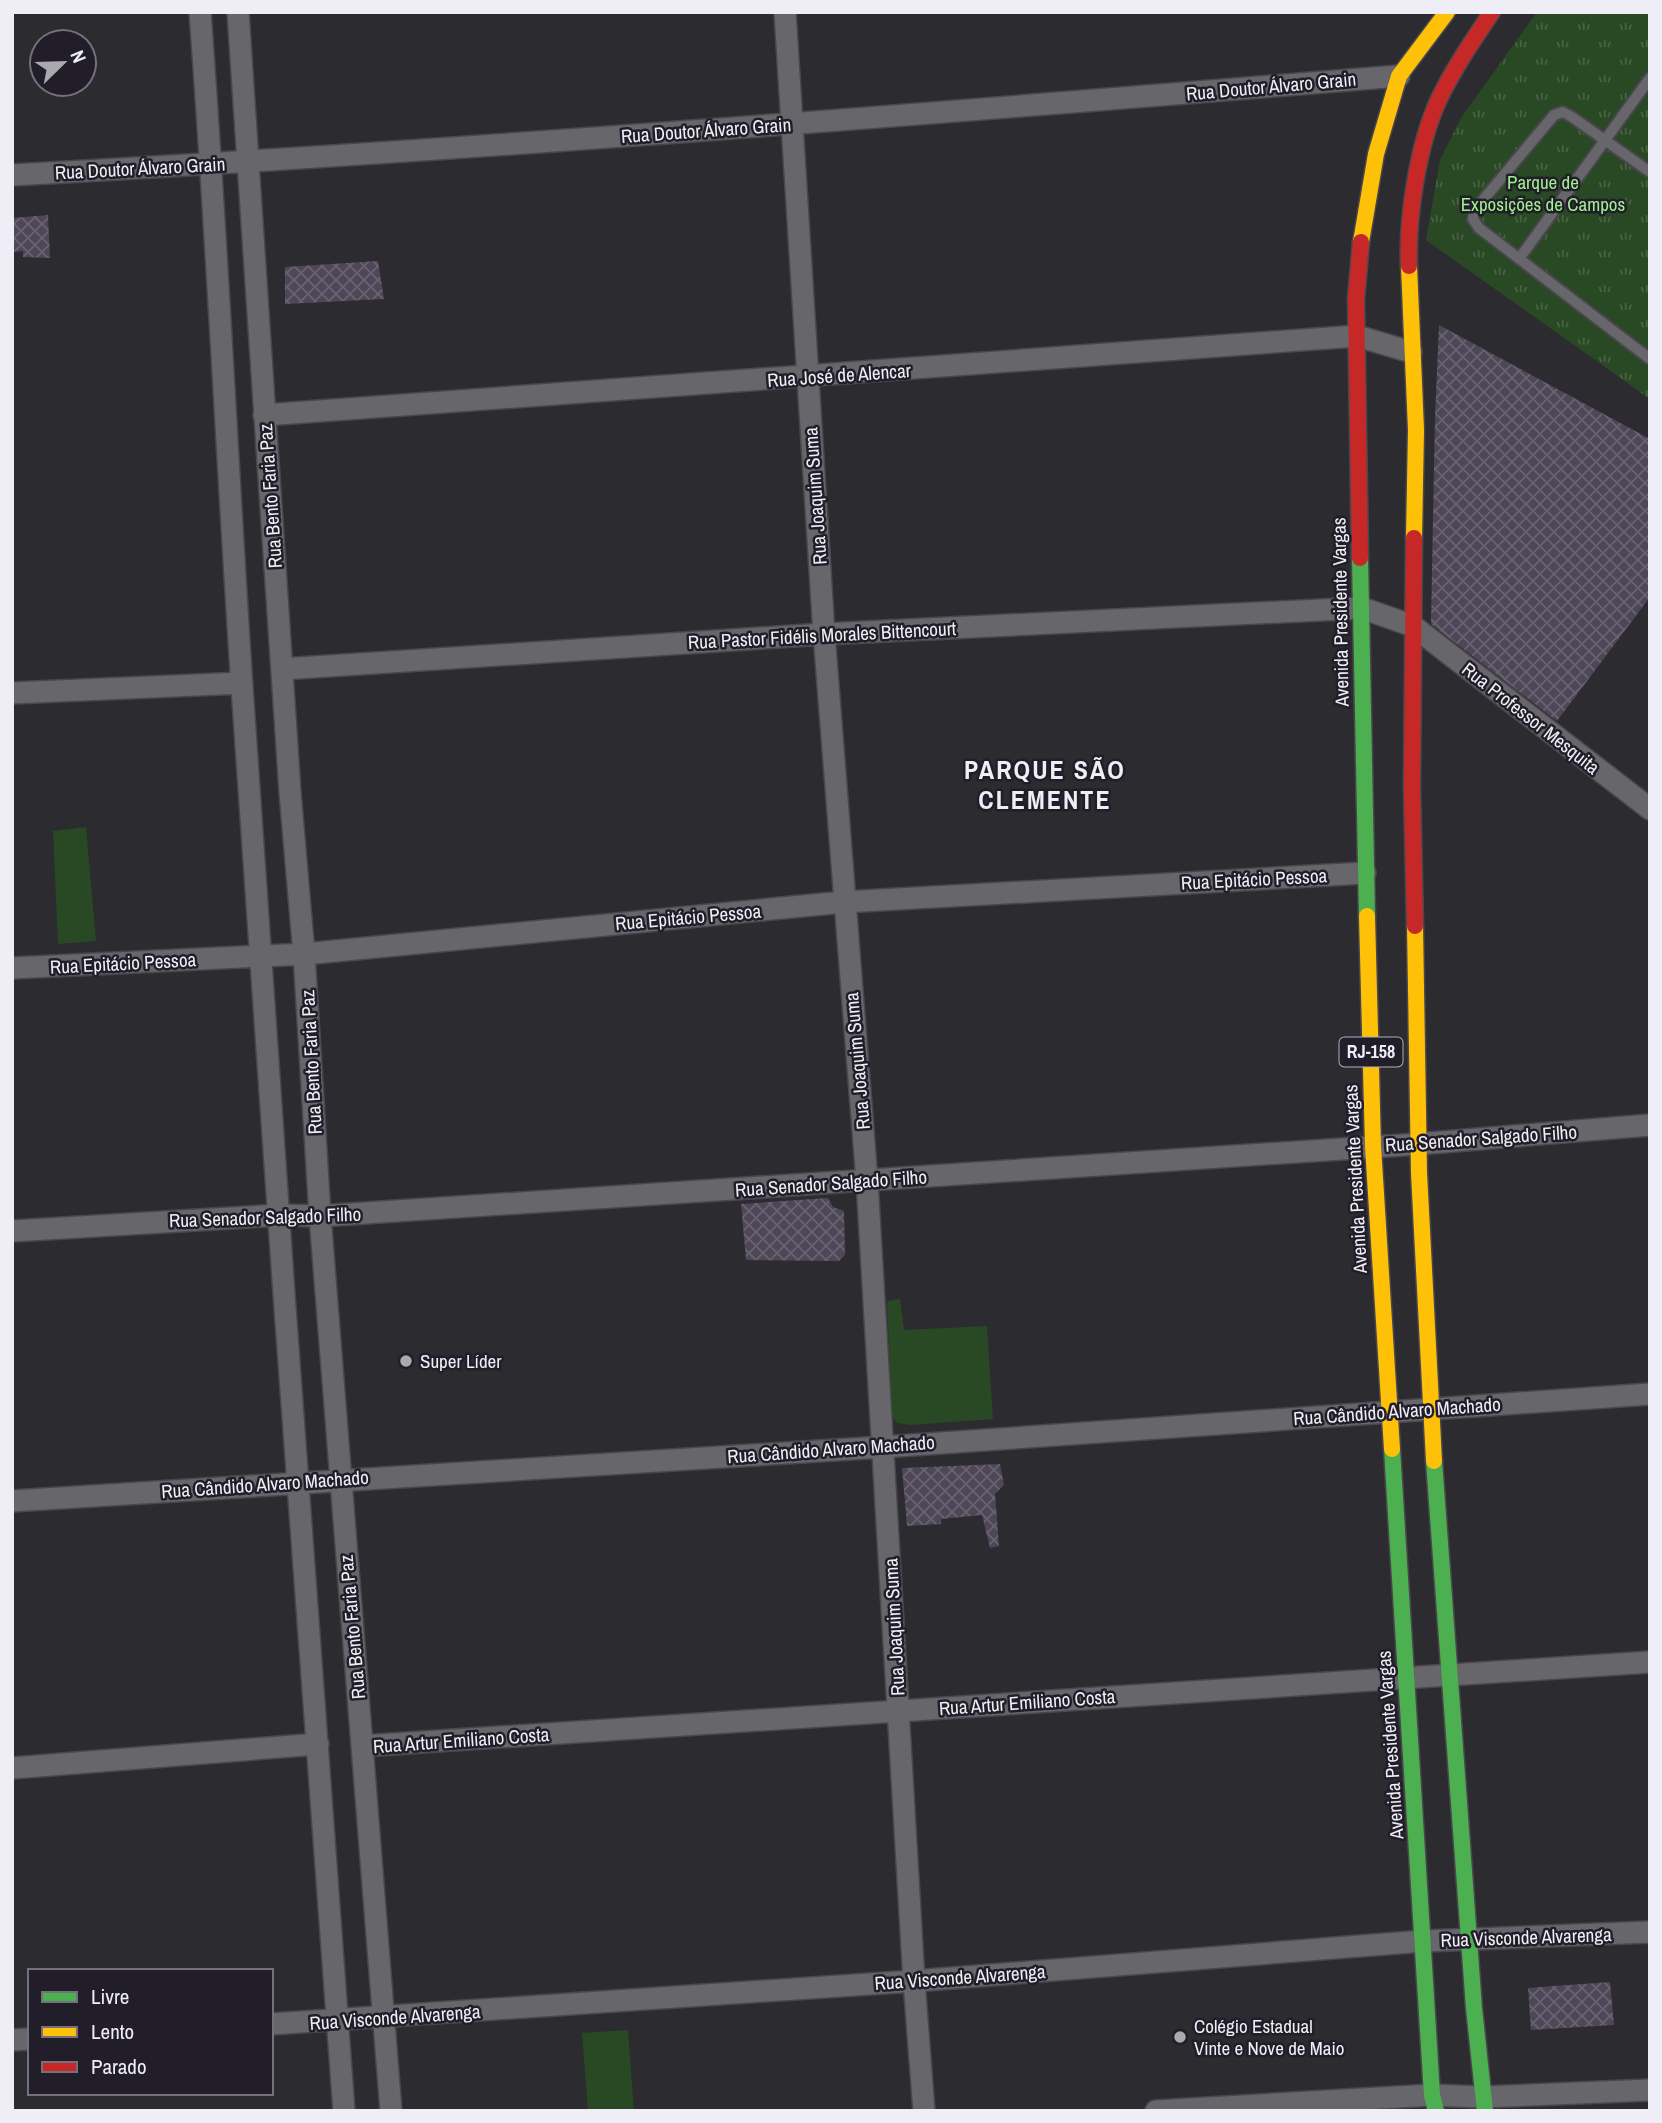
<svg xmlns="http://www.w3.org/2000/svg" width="1662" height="2123" viewBox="0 0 1662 2123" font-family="'Archivo Narrow',sans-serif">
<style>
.green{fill:#294824}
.park{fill:url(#park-tufts)}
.building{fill:url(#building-cross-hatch)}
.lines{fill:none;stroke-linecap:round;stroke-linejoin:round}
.lane-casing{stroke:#49474d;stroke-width:14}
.street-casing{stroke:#49474d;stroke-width:24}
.fast-casing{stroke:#49474d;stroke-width:19}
.slow-casing{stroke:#49474d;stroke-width:19}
.jam-casing{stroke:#49474d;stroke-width:19}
.lane{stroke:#67666b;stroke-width:10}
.street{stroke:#67666b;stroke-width:21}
.fast{stroke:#4caf50;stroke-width:16}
.slow{stroke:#ffc107;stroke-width:16}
.jam{stroke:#c62828;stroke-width:16}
.poi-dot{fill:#aba9b0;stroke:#211e29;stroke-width:2.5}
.labels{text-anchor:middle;stroke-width:5;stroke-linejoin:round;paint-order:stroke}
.shield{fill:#211e29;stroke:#b1afb8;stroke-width:2}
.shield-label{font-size:18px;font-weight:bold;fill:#efedf5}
.street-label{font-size:19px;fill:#efedf5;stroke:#211e29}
.park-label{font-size:19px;fill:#9fef8e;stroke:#211e29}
.poi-label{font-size:19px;fill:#efedf5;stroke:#211e29;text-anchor:start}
.district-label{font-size:26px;font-weight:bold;letter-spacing:2px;fill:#efedf5;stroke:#211e29}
</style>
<defs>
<pattern id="park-tufts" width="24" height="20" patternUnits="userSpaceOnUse" patternTransform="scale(1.75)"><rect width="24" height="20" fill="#294824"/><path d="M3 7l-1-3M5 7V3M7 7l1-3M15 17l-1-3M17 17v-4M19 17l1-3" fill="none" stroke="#486344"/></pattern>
<pattern id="building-cross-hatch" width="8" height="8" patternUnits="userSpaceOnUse" patternTransform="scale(1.75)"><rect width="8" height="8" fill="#4e4758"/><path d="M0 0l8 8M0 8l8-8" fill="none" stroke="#686271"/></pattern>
</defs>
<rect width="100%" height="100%" fill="#2c2b30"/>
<!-- green -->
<path class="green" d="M86,827L96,941L58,944L53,831Z
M900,1299L904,1330L987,1326L993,1419L910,1425L897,1423L892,1417L887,1301Z
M628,2030L634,2111H588L582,2033Z"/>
<!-- park -->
<path class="park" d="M1537,12H1650V399L1426,240L1440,160L1461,118Z"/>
<!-- building -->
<path class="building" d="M48,215L50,258L23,257V251L12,252V218Z
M378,261L384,299L285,304V267Z
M1439,325L1650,439V597L1557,721L1431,624L1435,416Z
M828,1198L833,1207L844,1211L845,1254L839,1261L746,1260L741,1204Z
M1000,1464L1004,1485L995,1494L999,1546L990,1548L982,1515L941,1519V1524L907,1526L902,1468Z
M1610,1982L1614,2025L1531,2030L1528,1988Z"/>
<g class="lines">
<!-- lane casing -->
<g class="lane-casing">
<path id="lane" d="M1650,172L1572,117L1563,112L1554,115L1478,206L1474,213L1473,219L1479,228L1650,359
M1519,259L1650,78"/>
</g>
<!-- street casing -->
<g class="street-casing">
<path id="street" d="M200,12C217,237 227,462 242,687C274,1162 308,1636 344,2111
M238,12L290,792L304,954L320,1216L391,2111
M785,12L824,634L867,1181L914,1981L924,2111
M12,175C475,150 937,113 1399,76
M264,415L1357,336L1411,352
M282,669L824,634L1362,608L1413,626L1650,809
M12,693L242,683
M12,968L304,954L844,902L1365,873
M12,1231L280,1215L320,1216L1418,1144L1650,1125
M12,1501L883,1447L1650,1394
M362,1746L1650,1662
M12,1768L318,1744
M271,2024L914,1981L1424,1941L1650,1932
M12,2040L30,2039
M1156,2111L1432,2095L1482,2097L1650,2090"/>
</g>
<!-- fast casing -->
<g class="fast-casing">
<path id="fast" d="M1360,558L1367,916
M1392,1449L1432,2095L1436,2111
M1434,1461L1474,2008L1485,2111"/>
</g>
<!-- slow casing -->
<g class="slow-casing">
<path id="slow" d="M1361,242L1376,154L1399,76L1447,12
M1409,266L1416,430L1414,538
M1367,916L1373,1146L1392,1449
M1415,926L1419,1173L1434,1461"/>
</g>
<!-- jam casing -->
<g class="jam-casing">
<path id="jam" d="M1409,266C1407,217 1418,144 1439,99C1454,68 1473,40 1492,12
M1414,538L1412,788L1415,926
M1360,558L1356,299L1361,242"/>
</g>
<!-- lane -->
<use href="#lane" class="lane"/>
<!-- street -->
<use href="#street" class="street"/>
<!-- fast -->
<use href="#fast" class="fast"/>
<!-- slow -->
<use href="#slow" class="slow"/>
<!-- jam -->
<use href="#jam" class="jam"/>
</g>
<!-- markers -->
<g class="poi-dot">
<circle cx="406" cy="1361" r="7"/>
<circle cx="1180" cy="2037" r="7"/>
</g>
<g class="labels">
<!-- shield labels -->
<rect class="shield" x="1339.5" y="1037.5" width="63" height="29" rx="5"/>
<g class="shield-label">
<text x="1371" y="1058">RJ-158</text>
</g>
<!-- street labels -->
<g class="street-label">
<text transform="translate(1271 86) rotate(-5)" y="7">Rua Doutor Álvaro Grain</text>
<text transform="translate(706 130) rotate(-4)" y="7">Rua Doutor Álvaro Grain</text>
<text transform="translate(140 168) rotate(-3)" y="7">Rua Doutor Álvaro Grain</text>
<text transform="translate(839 375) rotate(-4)" y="7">Rua José de Alencar</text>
<text transform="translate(270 496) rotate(-94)" y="7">Rua Bento Faria Paz</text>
<text transform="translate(815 496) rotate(-94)" y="7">Rua Joaquim Suma</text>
<text transform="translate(1340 612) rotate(-91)" y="7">Avenida Presidente Vargas</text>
<text transform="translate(822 635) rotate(-3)" y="7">Rua Pastor Fidélis Morales Bittencourt</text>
<text transform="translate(1531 718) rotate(38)" y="7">Rua Professor Mesquita</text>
<text transform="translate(1254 879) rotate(-3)" y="7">Rua Epitácio Pessoa</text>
<text transform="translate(688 917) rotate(-5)" y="7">Rua Epitácio Pessoa</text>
<text transform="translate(123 963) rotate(-3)" y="7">Rua Epitácio Pessoa</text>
<text transform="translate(857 1061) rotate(-95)" y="7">Rua Joaquim Suma</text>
<text transform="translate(311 1062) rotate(-93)" y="7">Rua Bento Faria Paz</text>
<text transform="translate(1481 1138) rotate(-4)" y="7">Rua Senador Salgado Filho</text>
<text transform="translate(1355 1179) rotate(-93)" y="7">Avenida Presidente Vargas</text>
<text transform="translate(831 1183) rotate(-4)" y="7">Rua Senador Salgado Filho</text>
<text transform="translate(265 1217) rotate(-2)" y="7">Rua Senador Salgado Filho</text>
<text transform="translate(1397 1411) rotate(-4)" y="7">Rua Cândido Alvaro Machado</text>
<text transform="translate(831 1449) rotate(-4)" y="7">Rua Cândido Alvaro Machado</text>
<text transform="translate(265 1484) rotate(-4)" y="7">Rua Cândido Alvaro Machado</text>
<text transform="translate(352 1627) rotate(-95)" y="7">Rua Bento Faria Paz</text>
<text transform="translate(894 1627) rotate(-93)" y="7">Rua Joaquim Suma</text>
<text transform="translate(1027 1702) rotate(-4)" y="7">Rua Artur Emiliano Costa</text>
<text transform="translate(461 1740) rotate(-4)" y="7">Rua Artur Emiliano Costa</text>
<text transform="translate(1390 1745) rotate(-94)" y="7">Avenida Presidente Vargas</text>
<text transform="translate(1526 1937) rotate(-2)" y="7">Rua Visconde Alvarenga</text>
<text transform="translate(960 1977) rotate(-4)" y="7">Rua Visconde Alvarenga</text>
<text transform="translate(395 2017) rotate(-4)" y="7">Rua Visconde Alvarenga</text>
</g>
<!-- park labels -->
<g class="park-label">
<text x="1543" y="189">Parque de<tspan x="1543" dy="22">Exposições de Campos</tspan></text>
</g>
<!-- poi labels -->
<g class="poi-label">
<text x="420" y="1368">Super Líder</text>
<text x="1194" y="2033">Colégio Estadual<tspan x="1194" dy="22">Vinte e Nove de Maio</tspan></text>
</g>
<!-- district labels -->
<g class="district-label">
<text x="1045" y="779">PARQUE SÃO<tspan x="1045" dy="30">CLEMENTE</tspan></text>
</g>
</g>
<!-- border -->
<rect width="1662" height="2123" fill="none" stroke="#efedf5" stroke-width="28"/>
<!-- legend -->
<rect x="28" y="1969" width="245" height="126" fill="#211e29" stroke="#73717b" stroke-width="2"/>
<rect x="42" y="1992" width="35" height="10" fill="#4caf50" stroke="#73717b" stroke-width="2"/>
<text x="91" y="2004" font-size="21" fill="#efedf5">Livre</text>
<rect x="42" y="2027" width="35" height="10" fill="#ffc107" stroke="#73717b" stroke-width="2"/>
<text x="91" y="2039" font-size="21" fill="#efedf5">Lento</text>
<rect x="42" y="2062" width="35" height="10" fill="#c62828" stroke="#73717b" stroke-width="2"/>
<text x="91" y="2074" font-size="21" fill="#efedf5">Parado</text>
<!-- north arrow -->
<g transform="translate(63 63) rotate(67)"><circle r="33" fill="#211e29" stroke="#73717b" stroke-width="2"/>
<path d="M0-5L12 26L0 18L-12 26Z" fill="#aba9b0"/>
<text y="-10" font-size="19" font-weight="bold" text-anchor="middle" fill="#efedf5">N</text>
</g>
</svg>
